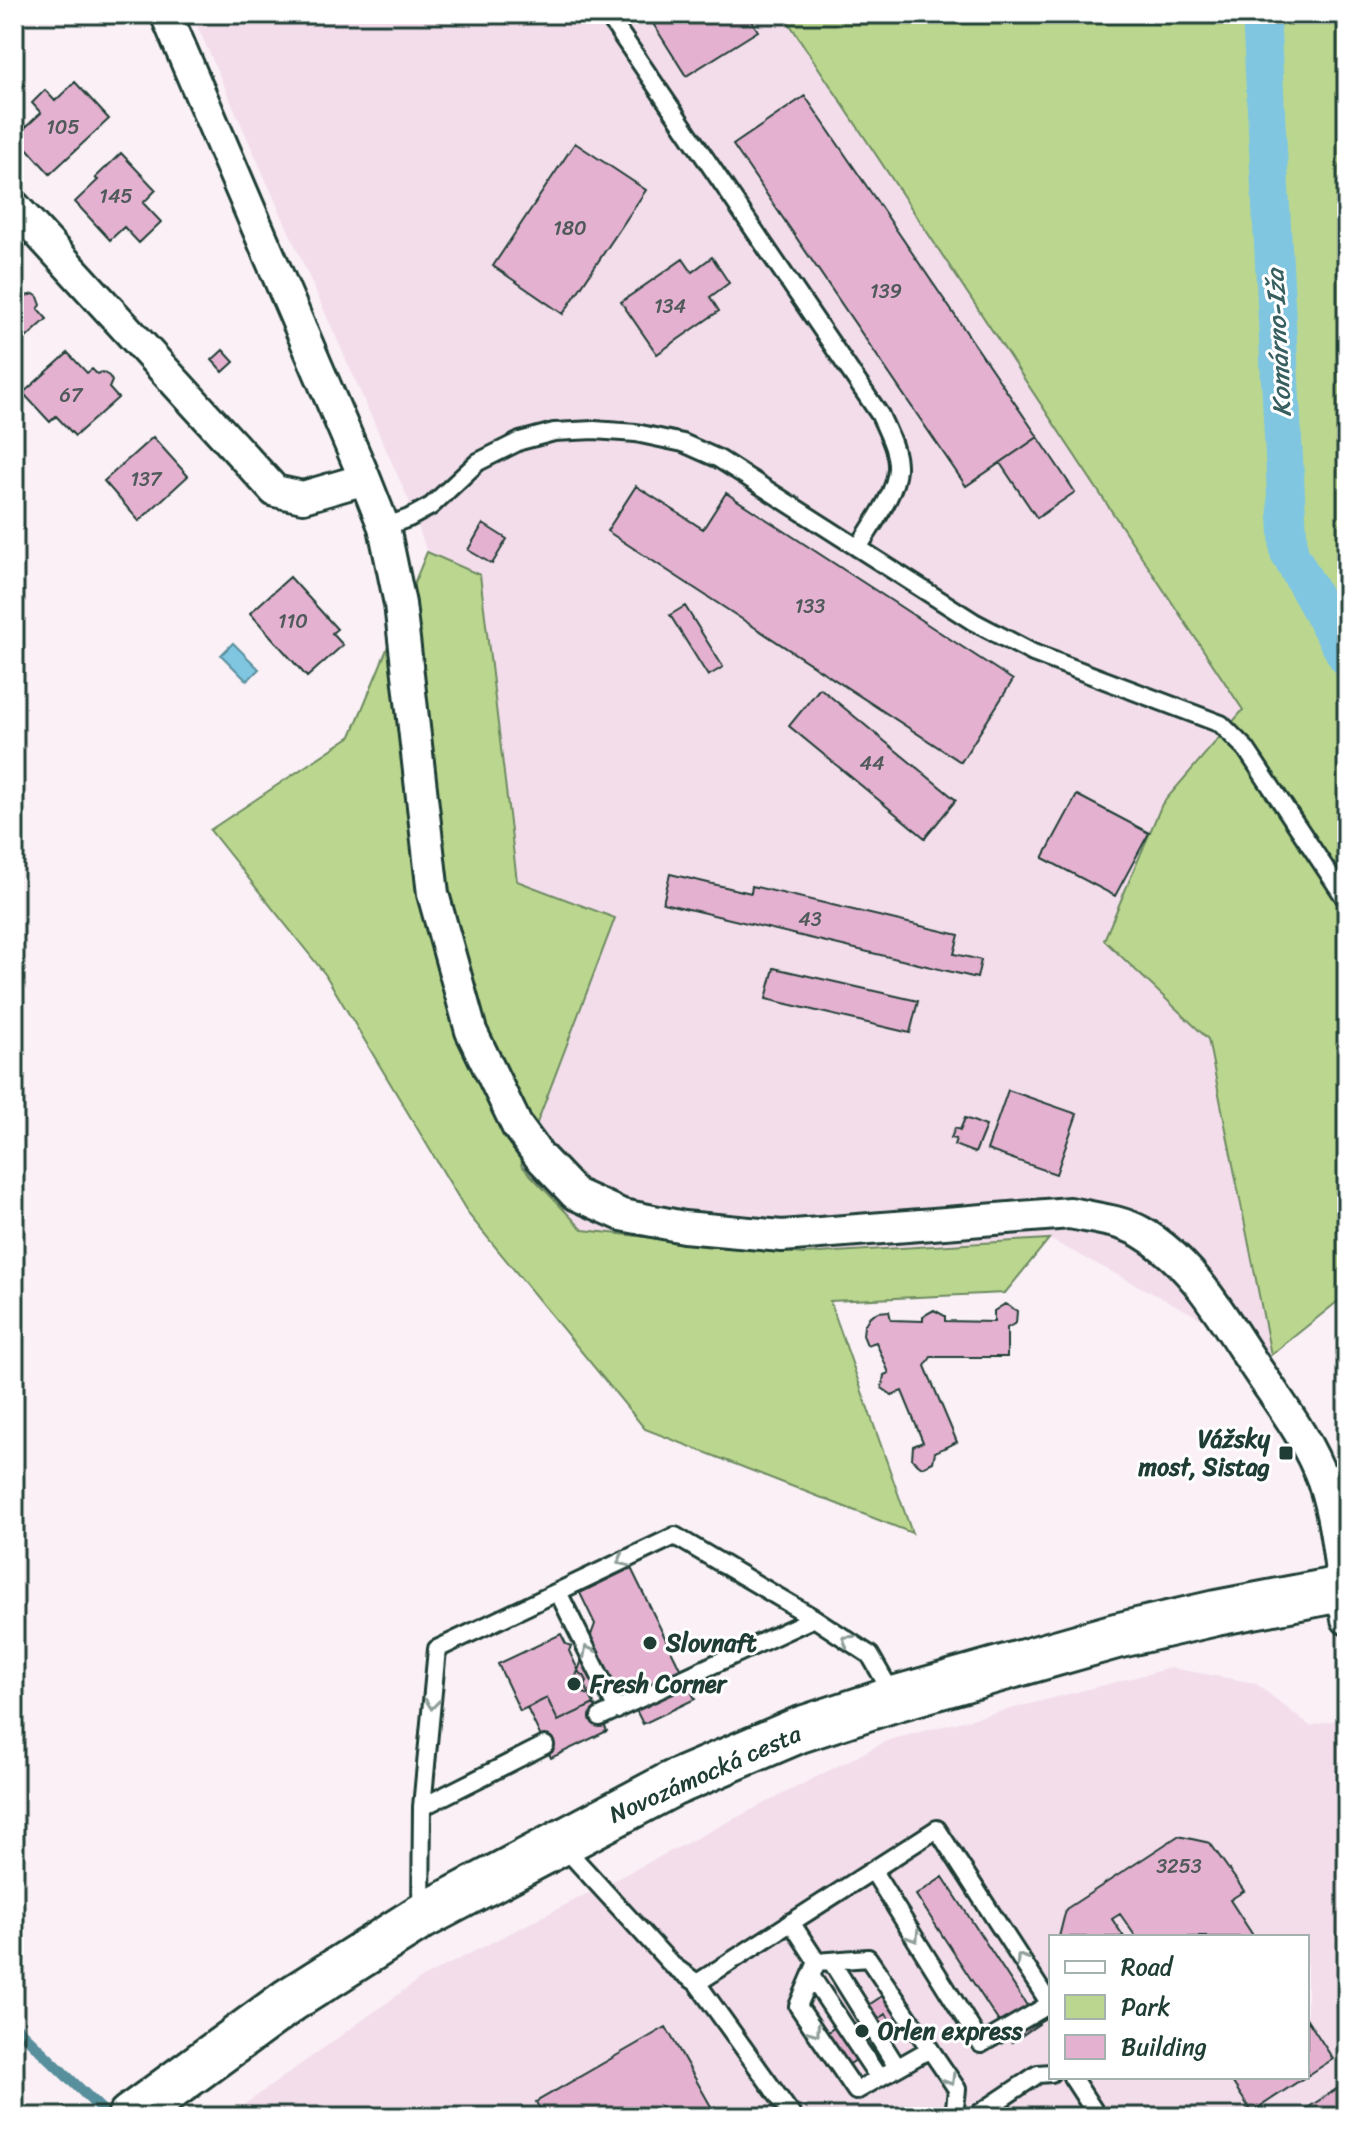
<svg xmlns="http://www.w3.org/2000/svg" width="1361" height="2131" viewBox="0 0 1361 2131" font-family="Sriracha,sans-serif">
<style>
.built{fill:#f3ddeb;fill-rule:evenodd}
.green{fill:#bbd78f;stroke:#6d8a62;stroke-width:2}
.water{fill:#80c6e1;stroke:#598f9c;stroke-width:2}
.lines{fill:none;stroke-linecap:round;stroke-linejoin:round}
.stream{stroke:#598f9c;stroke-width:11}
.canal{stroke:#80c6e1;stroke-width:38}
.building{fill:#e4b2d0;stroke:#1f3d34;stroke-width:2}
.service-casing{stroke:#1f3d34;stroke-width:22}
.minor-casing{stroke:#1f3d34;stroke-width:36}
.primary-casing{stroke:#1f3d34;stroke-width:50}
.service{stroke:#fff;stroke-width:16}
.minor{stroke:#fff;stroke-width:30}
.primary{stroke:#fff;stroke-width:44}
.oneway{stroke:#8f9e9a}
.poi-dot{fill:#1f3d34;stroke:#fff;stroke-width:3}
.labels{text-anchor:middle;stroke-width:6;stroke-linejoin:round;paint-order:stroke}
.number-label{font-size:20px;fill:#505a5b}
.poi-label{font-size:24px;font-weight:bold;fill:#1f3d34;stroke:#fff;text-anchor:start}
.street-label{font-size:24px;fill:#1f3d34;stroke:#fff}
.water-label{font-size:26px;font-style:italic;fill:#375f5f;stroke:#fff}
</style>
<rect width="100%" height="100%" fill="#faf0f6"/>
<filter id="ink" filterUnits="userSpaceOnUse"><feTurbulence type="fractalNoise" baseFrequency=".0125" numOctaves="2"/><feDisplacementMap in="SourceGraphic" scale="16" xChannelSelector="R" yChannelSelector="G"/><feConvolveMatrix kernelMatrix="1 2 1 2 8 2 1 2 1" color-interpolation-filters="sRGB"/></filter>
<g filter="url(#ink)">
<!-- built -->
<path class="built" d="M192,14H783L1243,710L1162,804L1104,940L1208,1039L1271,1355L1049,1239L803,1254L583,1230L521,1165L615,918L517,881L480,575L427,552L409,501Z
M1171,1668L1255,1683L1310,1726L1347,1717V2117H227L420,1979L889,1740ZM1051,1937H1307V2077H1051Z"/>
<!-- green -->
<path class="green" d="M783,14H1347V1294L1271,1355L1208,1039L1104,940L1162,804L1243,710Z
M427,552L480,575L517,881L615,918L521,1165L583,1230L803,1254L1049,1239L1005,1293L830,1301L912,1533L645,1429L469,1215L325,974L210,830L351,736Z"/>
<!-- water -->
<path class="water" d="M233,643L259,669L247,681L221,655Z"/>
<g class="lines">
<!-- stream -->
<path class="stream" d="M14,2025L109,2117"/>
<!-- canal -->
<path class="canal" d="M1261,14L1289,553L1347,657"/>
</g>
<!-- building -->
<path class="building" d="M647,14H747L758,31L686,76Z
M75,82L109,119L50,174L16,136L41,113L32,103L45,90L55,101Z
M805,96L1038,437L966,486L733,145Z
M575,143L646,190L563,314L493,266Z
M121,153L156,190L143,203L161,222L139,243L124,227L110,240L75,202L98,180L95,178Z
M712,257L729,283L710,297L719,311L657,354L621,302L683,259L692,272Z
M21,290L26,296L34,294L38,297L41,305L38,309L47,319L14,349V293L16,295Z
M223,350L234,362L223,372L212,360Z
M68,353L87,373L92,369L97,374L102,372L109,376L112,381L109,388L118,398L75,436L56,416L50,422L23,393Z
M153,437L188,476L139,521L104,481Z
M1038,437L1075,492L1037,518L1000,463Z
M636,486L703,529L726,493L1013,680L961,762L607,531Z
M483,524L507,539L492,564L468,550Z
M290,577L337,629L332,633L343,645L307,677L250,613Z
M685,606L723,667L708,676L670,615Z
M820,688L956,800L925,838L789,726Z
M1077,795L1149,833L1115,896L1043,858Z
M670,874L751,893L752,886L959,935L954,954L981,960L977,978L663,903Z
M774,968L918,1001L910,1033L766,999Z
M1008,1090L1077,1114L1056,1174L987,1150Z
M965,1118L986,1126L975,1153L954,1145L956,1139L951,1138L955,1128L960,1130Z
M1005,1304L1017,1311L1016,1323L1007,1328V1357H931L925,1366L957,1442L935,1452L933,1462L922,1467L912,1459L913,1446L923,1442L902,1391L892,1395L882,1388L884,1375L889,1373L876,1342L867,1345L863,1335L864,1326L870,1316L878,1312L889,1311L891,1320L923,1321V1316L934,1310L945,1316V1321L994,1322V1311Z
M631,1568L695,1699L643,1724L636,1710L580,1692L575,1679L595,1624L580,1593Z
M561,1634L566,1644L571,1646L569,1651L580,1674L584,1675L587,1681L585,1685L594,1704L558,1721L547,1698L520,1711L498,1664Z
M547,1698L558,1721L594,1704L607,1731L551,1758L527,1708Z
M1178,1836L1210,1843L1244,1891L1230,1900L1254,1937H1136L1120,1914L1112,1919L1124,1937H1059L1066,1909Z
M943,1877L1039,2024L1012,2042L916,1895Z
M888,1992L910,2024L879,2045L857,2013Z
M886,2014L896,2029L889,2034L879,2019Z
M847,2019L869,2051L838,2072L816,2040Z
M1307,2019L1333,2059L1307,2076Z
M666,2027L717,2117H544L536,2102Z
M1229,2077H1305L1252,2112Z
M1347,2082V2107L1332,2117H1294Z"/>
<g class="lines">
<!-- service casing -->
<g class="service-casing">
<path id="service" d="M607,14L880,415C887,431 898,451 897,469C896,494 871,526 858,548
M384,527L409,518L431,506L478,462L520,441L554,432L594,430L636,433L683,443L719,459L974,622L1033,653L1221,724L1246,749L1347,901
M1322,1479L1347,1468
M558,1592L617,1710
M600,1717L814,1618
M422,1807L545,1745
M563,1846L672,1965L697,1983L793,2117
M421,1912L422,1807L437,1649L675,1536L814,1618L870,1655L894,1697
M791,1922L817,1962L868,1958L957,2089L954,2117
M831,1961L897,2067
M817,1962L798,2006L856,2091L930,2049
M811,1976L879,2078
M697,1983L937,1829L1050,2004L981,2044L873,1871
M1072,2077L1098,2117
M974,2117L1038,2074L1051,2073"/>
</g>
<!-- minor casing -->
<g class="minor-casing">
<path id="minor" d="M166,14L365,479L384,527L400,604L433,894L471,1031L517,1126L539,1156L575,1194L622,1215L684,1227L782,1236L1070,1213C1093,1218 1120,1220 1141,1232C1196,1264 1226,1324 1261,1375C1284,1409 1309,1442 1323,1481C1338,1525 1340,1573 1347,1619
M14,206L275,491L303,497L365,479"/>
</g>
<!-- primary casing -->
<g class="primary-casing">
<path id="primary" d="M130,2117L290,2000L421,1917L672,1784L799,1730L894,1699L1116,1636L1216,1613L1347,1588"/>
</g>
<!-- service -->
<use href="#service" class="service"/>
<!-- minor -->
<use href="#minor" class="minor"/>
<!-- primary -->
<use href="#primary" class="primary"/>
</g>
<!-- one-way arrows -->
<defs><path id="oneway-chevron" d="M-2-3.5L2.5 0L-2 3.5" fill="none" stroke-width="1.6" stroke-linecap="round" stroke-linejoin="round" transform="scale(2)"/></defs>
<g class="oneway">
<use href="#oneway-chevron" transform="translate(622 1561) rotate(154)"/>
<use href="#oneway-chevron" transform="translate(847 1640) rotate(-147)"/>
<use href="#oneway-chevron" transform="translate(588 1651) rotate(-117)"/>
<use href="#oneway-chevron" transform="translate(432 1704) rotate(96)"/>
<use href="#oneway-chevron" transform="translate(914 1937) rotate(58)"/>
<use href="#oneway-chevron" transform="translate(1021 1959) rotate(-123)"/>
<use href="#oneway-chevron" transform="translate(815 2031) rotate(55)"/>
<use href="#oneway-chevron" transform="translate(950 2080) rotate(59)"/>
</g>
</g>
<!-- markers -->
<g class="poi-dot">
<rect x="1278" y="1445" width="16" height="16" rx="4"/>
<circle cx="650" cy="1643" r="8"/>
<circle cx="574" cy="1684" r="8"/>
<circle cx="862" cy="2031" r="8"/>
</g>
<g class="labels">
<!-- number labels -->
<g class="number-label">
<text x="63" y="134">105</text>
<text x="116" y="203">145</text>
<text x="570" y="235">180</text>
<text x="886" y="298">139</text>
<text x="670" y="313">134</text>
<text x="71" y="402">67</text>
<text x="146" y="486">137</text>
<text x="810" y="613">133</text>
<text x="293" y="628">110</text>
<text x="872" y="770">44</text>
<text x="810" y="926">43</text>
<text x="1179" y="1873">3253</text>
</g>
<!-- poi labels -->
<g class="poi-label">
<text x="1270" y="1447" text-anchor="end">Vážsky<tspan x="1270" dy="28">most, Sistag</tspan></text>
<text x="666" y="1651">Slovnaft</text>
<text x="590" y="1692">Fresh Corner</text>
<text x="878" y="2039">Orlen express</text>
</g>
<!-- street labels -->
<g class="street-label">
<text transform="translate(705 1774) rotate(-24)" y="8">Novozámocká cesta</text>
</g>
<!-- water labels -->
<g class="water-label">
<text transform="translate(1278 343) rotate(-93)" y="9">Komárno-Iža</text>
</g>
</g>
<!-- margin -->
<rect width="1361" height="2131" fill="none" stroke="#fff" stroke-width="48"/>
<rect x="24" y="24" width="1313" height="2083" fill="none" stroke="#1f3d34" stroke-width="3" filter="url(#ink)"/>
<!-- legend -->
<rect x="1049" y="1935" width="260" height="144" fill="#ffffff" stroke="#a5b1ae" stroke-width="2"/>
<rect x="1065" y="1961" width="40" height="12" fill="#ffffff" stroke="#a5b1ae" stroke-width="2"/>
<text x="1121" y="1975" font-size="24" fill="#1f3d34">Road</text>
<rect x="1065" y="1995" width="40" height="24" fill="#bbd78f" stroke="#a5b1ae" stroke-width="2"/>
<text x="1121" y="2015" font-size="24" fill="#1f3d34">Park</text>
<rect x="1065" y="2035" width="40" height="24" fill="#e4b2d0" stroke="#a5b1ae" stroke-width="2"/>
<text x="1121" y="2055" font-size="24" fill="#1f3d34">Building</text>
</svg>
